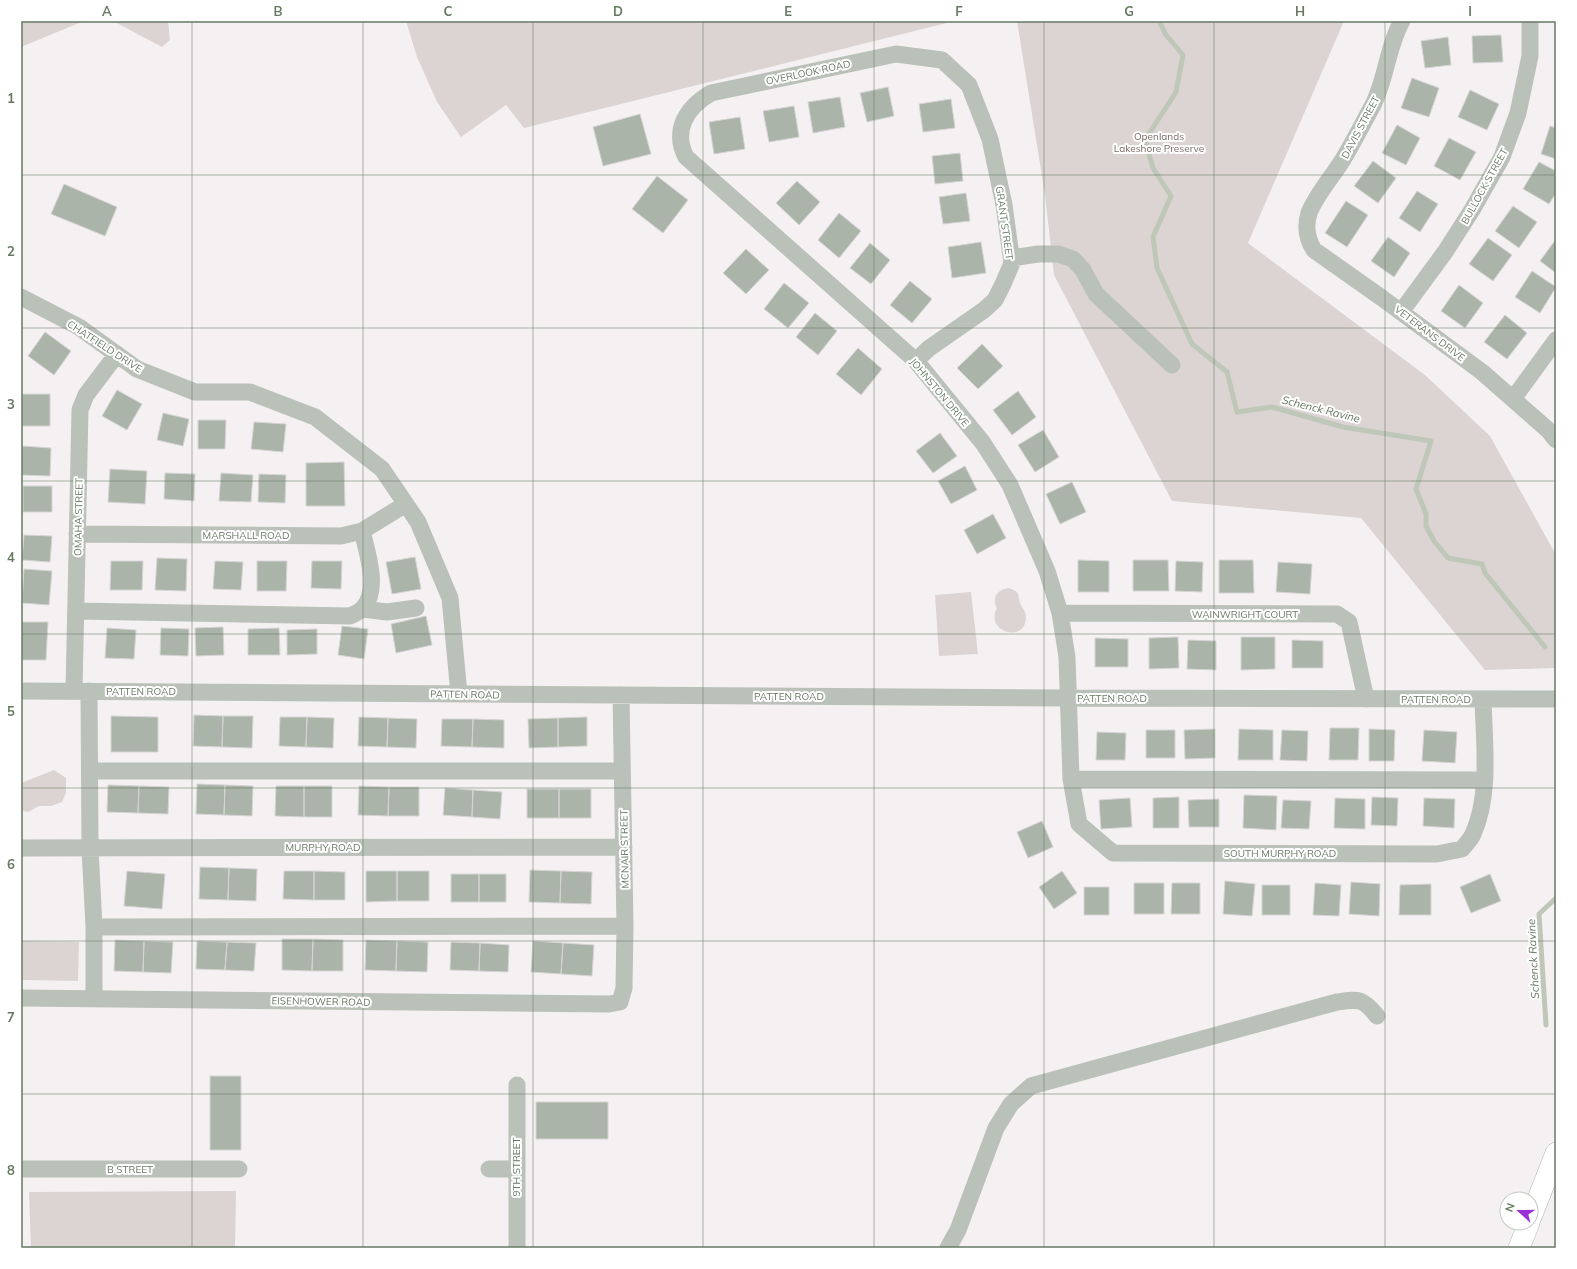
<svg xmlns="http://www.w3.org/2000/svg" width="1577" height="1269" viewBox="0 0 1577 1269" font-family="Mulish,sans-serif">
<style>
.green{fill:#dbd4d3}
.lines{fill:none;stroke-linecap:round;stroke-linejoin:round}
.stream{stroke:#bec7b8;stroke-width:5}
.building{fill:#aab4a8;stroke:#d6d4d5}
.major-casing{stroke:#adb4ab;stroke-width:22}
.minor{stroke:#bac1b9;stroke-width:17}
.major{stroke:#fff;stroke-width:21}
.grid{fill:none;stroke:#667a62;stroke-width:1;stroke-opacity:0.55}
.labels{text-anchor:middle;stroke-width:4;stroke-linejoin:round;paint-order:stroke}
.street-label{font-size:10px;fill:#667a62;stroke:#fff}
.park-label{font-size:10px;fill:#786864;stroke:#fff}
.water-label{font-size:11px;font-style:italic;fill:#65765d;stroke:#fff}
.neatline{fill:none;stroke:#667a62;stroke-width:1.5}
.grid-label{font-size:13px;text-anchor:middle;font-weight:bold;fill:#667a62}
</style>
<rect width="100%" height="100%" fill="#f5f1f3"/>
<!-- green -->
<path class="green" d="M21,21H84L21,47Z
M113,21H168L170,40L162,47Z
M406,21H955L524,128L506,105L461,137L437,102L417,57Z
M1017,21H1344L1248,243L1425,375L1490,436L1556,555V668L1485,670L1361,518L1172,501L1054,275L1045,195Z
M1009,588C1020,592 1018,594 1020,603C1022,608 1026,611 1026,617C1026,644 984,632 997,608C991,598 998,589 1009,588Z
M971,592L978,654L939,656L935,595Z
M54,770L66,778V793L62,802L51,806H39L28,812L21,810V783Z
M21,941L79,942L78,981L21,980Z
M236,1191L235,1248H31L29,1192Z"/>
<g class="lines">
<!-- stream -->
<path class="stream" d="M1159,21L1166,35L1183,55L1176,92L1145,140L1153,168L1171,196L1153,237L1157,268L1192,344L1227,372L1237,412L1272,407L1343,427L1431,441L1416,489L1426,514V526L1434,541L1448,558L1482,564L1485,573L1545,647
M1546,1025L1539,914L1556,898"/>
</g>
<!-- building -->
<path class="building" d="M1501,35L1503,62L1473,63L1472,36Z
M1448,37L1451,65L1425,68L1421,41Z
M1412,78L1439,88L1429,117L1401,108Z
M888,87L894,116L867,122L860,93Z
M1470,90L1499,104L1487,130L1458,117Z
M840,97L845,127L813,133L808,102Z
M951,99L955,128L923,132L919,104Z
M794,106L799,137L769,142L763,111Z
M640,114L651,154L603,166L593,127Z
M740,117L745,149L714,154L709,122Z
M1397,125L1420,138L1406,165L1382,153Z
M1550,126L1556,128V159L1541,154Z
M1449,138L1476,152L1460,180L1434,166Z
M960,153L963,181L935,184L932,156Z
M1373,161L1396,178L1378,203L1354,186Z
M1539,162L1556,171V193L1549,204L1523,189Z
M657,176L688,200L663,233L632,209Z
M797,181L820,202L799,225L776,203Z
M64,184L117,207L105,236L51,214Z
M1417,191L1438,204L1420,232L1399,218Z
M966,193L970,221L943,224L939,197Z
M1346,201L1368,215L1347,247L1325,233Z
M1513,206L1537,222L1519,248L1495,231Z
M839,213L861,231L839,258L818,240Z
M1388,237L1410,253L1394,277L1371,261Z
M1488,238L1512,255L1493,281L1469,264Z
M1556,239V273L1540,261Z
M981,242L986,273L952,278L948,247Z
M870,243L890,260L871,284L850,268Z
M746,249L769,270L746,294L723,273Z
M1532,271L1556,287L1540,313L1515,297Z
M910,281L932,299L912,323L890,305Z
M784,283L809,303L788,328L764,309Z
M1459,285L1483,303L1465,328L1441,311Z
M815,313L837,331L818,355L796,337Z
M1505,315L1527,333L1507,359L1484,342Z
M45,332L71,351L54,375L28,356Z
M982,344L1003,366L978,389L957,368Z
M858,348L882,369L861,395L836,374Z
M117,390L142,404L127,430L102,416Z
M1018,391L1036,417L1012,435L993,410Z
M22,394H50V426H22Z
M163,413L189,419L183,446L157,440Z
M198,420H226L225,449H198Z
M254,422L286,424L283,452L251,449Z
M1043,430L1059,457L1035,472L1018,445Z
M940,433L957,456L933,473L916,451Z
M22,446L51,448L50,476L21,475Z
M344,462L345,506H306V463Z
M965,466L977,490L951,504L938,481Z
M110,469L147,471L145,504L108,502Z
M165,473L195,474L194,501L164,499Z
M221,473L253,475L251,502L219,501Z
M259,474L286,475L285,503L258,502Z
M1072,482L1086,512L1060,524L1046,494Z
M23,486H52V512H23Z
M993,514L1006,538L977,554L964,530Z
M24,535L52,536L50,562L22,560Z
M415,557L421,589L392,594L386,562Z
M157,558L187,559L186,591L155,590Z
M1078,560L1109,561V592H1078Z
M1133,560H1168L1169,591H1133Z
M1219,560H1253L1254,593H1219Z
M111,561H143L142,590H110Z
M215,561L243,562L241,590L213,589Z
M257,561H287L286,591H257Z
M312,561H342L341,589L311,588Z
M1176,561L1203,562L1202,592L1175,591Z
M1278,562L1312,564L1310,594L1276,592Z
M24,569L52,571L49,605L22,603Z
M426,616L432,645L396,653L391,624Z
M22,622H48L46,660H21Z
M342,626L368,629L364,659L338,655Z
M223,627L224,655L196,656L195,628Z
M107,628L136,630L134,659L105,658Z
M161,628L189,629L188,656L160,655Z
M279,628L280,655H248V629Z
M317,629V654L287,655V630Z
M1178,637L1179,668L1149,669V638Z
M1241,637H1275V669L1241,670Z
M1095,638L1128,639V667H1095Z
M1188,640L1216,641V670L1187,669Z
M1292,640L1323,641V668H1292Z
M194,715L223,716L222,747L193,746Z
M111,716L158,717V752H111Z
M223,716H253L252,748L222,747Z
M280,717H307L306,747L279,746Z
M307,717L334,718L333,748L306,747Z
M359,717L388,718L387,747L358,746Z
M587,717V746L558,747V718Z
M388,718L417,719L416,748L387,747Z
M558,718V747L529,748L528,719Z
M442,719H473L472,747L441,746Z
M473,719L504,720V748L472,747Z
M1330,728H1359L1358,760H1329Z
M1215,729V758L1185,759L1184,730Z
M1239,729L1273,730V760H1238Z
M1369,729L1395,730L1394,761H1369Z
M1146,730H1175V758H1146Z
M1282,730L1308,731L1307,761L1280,760Z
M1424,730L1457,732L1455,763L1422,761Z
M1097,732L1126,733L1125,760H1096Z
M197,784L225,785L224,815L196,814Z
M108,785L139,786L138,813L107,812Z
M225,785L253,786L252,816L224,815Z
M139,786L169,787L168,814L138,813Z
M276,786H304V817L275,816Z
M304,786H332V817H304Z
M359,786L389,787L388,816L358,815Z
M389,787H419V816H388Z
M445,788L473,790L472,817L443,815Z
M527,789H559V818H527Z
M559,789H591V818H559Z
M473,790L502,792L500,819L472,817Z
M1244,795L1277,796L1276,830L1243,828Z
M1179,797V828H1153V798Z
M1372,797L1398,798L1397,826L1371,825Z
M1130,798L1132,827L1101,829L1099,800Z
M1335,798L1365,799V829L1334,828Z
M1424,798L1455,799L1454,828L1423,826Z
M1219,799V827H1189L1188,800Z
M1283,800L1311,801L1309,829L1281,828Z
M1042,821L1053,847L1028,858L1017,832Z
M200,867L229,868L228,900L199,899Z
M229,868L257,869L256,901L228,900Z
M530,870L561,871L560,903L529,902Z
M127,871L165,874L162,909L124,906Z
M284,871H314V900L283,899Z
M314,871L345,872V900H314Z
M366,871H397V901L366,902Z
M397,871H429V901H397Z
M561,871L592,872L591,904L560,903Z
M1062,871L1077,893L1054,909L1039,887Z
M451,874H479V902H451Z
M479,874H506V902H479Z
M1490,874L1501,901L1471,913L1460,887Z
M1225,881L1255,884L1252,916L1223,914Z
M1351,882L1380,884L1379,916L1349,914Z
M1134,883H1164V914H1134Z
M1172,883H1200V914H1171Z
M1315,883L1341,885L1339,916L1313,915Z
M1431,884V915H1399L1400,885Z
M1262,885H1290V915H1262Z
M1084,887H1109V915H1084Z
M282,939H313L312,971L282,970Z
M313,939L343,940V971H312Z
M115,940L144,941L143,972L114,971Z
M366,940L397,941L396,971L365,970Z
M144,941L173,942L171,973L143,972Z
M197,941L227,942L225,970L196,969Z
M397,941L428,942L427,972L396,971Z
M533,941L563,943L561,974L531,972Z
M227,942L256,943L254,971L225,970Z
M451,942L480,943L479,971L450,970Z
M480,943L509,945L508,972L479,971Z
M563,943L594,945L592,976L561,974Z
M210,1076H241V1150H210Z
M536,1102H608V1139H536Z"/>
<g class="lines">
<!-- major casing -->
<g class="major-casing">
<path id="major" d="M1531,1217L1556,1153
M1519,1248L1529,1223"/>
</g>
<!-- minor -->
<path class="minor" d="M1402,21C1388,45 1386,79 1373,105C1363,123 1353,143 1342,161C1332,177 1316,195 1309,213C1305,226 1307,239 1314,250L1382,298L1482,372L1548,430L1556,440
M1012,258L1038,254H1058L1073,259L1083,270L1096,294L1172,365
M21,297L79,327L137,369L195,392H250L315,417L382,469L418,522L450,598L459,694
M1401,312L1445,252L1472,210L1502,157L1518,113L1530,56V21
M916,361L928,349L984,310L995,300L1003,284L1012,263L1004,205L990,139L969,85L942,60L896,54L711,93C687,107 672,130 686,157L916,361L983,443L1010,485L1047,571L1060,613L1067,657L1071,779L1079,824L1113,853L1437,854L1462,849C1466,844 1471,839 1473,834C1491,795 1484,741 1483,699
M1513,399L1556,340
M77,534L341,536L362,531L406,504
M363,609L387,612L416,608
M76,611L350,616C354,614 360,612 363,608C380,590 367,552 362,531
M1060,613L1337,614L1349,622L1366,699
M21,691L1068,698L1556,699
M74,691L80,410L86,395L117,354
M89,691L90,848L94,927V999
M90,771H622
M1071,779L1484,780
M21,848L624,847
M94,927L625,926
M21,998L609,1004L620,1002L624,988L625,926L621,695
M517,1085V1248
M21,1169H239
M489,1169H516
M948,1248L958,1230L996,1128L1011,1104L1031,1086L1337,1002C1359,999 1363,998 1377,1016"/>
<!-- major -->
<use href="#major" class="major"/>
</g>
<!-- grid -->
<path class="grid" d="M192,21V1248M363,21V1248M533,21V1248M703,21V1248M874,21V1248M1044,21V1248M1214,21V1248M1385,21V1248M21,175H1556M21,328H1556M21,481H1556M21,634H1556M21,788H1556M21,941H1556M21,1094H1556"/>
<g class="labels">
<!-- street labels -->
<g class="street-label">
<text transform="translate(808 72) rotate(-12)" y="4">OVERLOOK ROAD</text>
<text transform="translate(1360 127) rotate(-62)" y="4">DAVIS STREET</text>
<text transform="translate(1484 186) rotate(-61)" y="4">BULLOCK STREET</text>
<text transform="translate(1005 223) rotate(82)" y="4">GRANT STREET</text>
<text transform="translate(1430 333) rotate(37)" y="4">VETERANS DRIVE</text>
<text transform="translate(105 346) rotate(33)" y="4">CHATFIELD DRIVE</text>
<text transform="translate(940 392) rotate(50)" y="4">JOHNSTON DRIVE</text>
<text transform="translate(78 517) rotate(-89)" y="4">OMAHA STREET</text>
<text x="246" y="539">MARSHALL ROAD</text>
<text x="1245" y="618">WAINWRIGHT COURT</text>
<text x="141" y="695">PATTEN ROAD</text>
<text transform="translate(465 694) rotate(1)" y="4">PATTEN ROAD</text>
<text x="789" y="700">PATTEN ROAD</text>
<text x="1112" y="702">PATTEN ROAD</text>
<text x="1436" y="703">PATTEN ROAD</text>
<text x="323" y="851">MURPHY ROAD</text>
<text transform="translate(624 849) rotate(-91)" y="4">MCNAIR STREET</text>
<text x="1280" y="857">SOUTH MURPHY ROAD</text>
<text transform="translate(321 1001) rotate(1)" y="4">EISENHOWER ROAD</text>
<text transform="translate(516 1167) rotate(-90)" y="4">9TH STREET</text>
<text x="130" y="1173">B STREET</text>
</g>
<!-- park labels -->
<g class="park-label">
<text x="1159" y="140">Openlands<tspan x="1159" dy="12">Lakeshore Preserve</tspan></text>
</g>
<!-- water labels -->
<g class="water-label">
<text transform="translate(1321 409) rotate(14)" y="4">Schenck Ravine</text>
<text transform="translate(1533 959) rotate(-93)" y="4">Schenck Ravine</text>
</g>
</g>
<!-- border -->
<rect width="1577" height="1269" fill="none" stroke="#ffffff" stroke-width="44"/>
<!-- north arrow -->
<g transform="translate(1519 1211) rotate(291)"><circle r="19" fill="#ffffff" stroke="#c2cac0"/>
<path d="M0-3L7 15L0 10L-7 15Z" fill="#9931d6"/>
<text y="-6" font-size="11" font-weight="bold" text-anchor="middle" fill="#667a62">N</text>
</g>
<rect x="22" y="22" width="1533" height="1225" class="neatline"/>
<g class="grid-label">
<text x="107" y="16">A</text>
<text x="278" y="16">B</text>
<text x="448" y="16">C</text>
<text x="618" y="16">D</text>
<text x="788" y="16">E</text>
<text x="959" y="16">F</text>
<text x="1129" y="16">G</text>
<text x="1300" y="16">H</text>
<text x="1470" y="16">I</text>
<text x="11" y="103">1</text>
<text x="11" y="256">2</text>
<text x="11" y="409">3</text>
<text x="11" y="562">4</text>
<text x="11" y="716">5</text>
<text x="11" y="869">6</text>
<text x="11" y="1022">7</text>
<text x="11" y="1175">8</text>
</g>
</svg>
